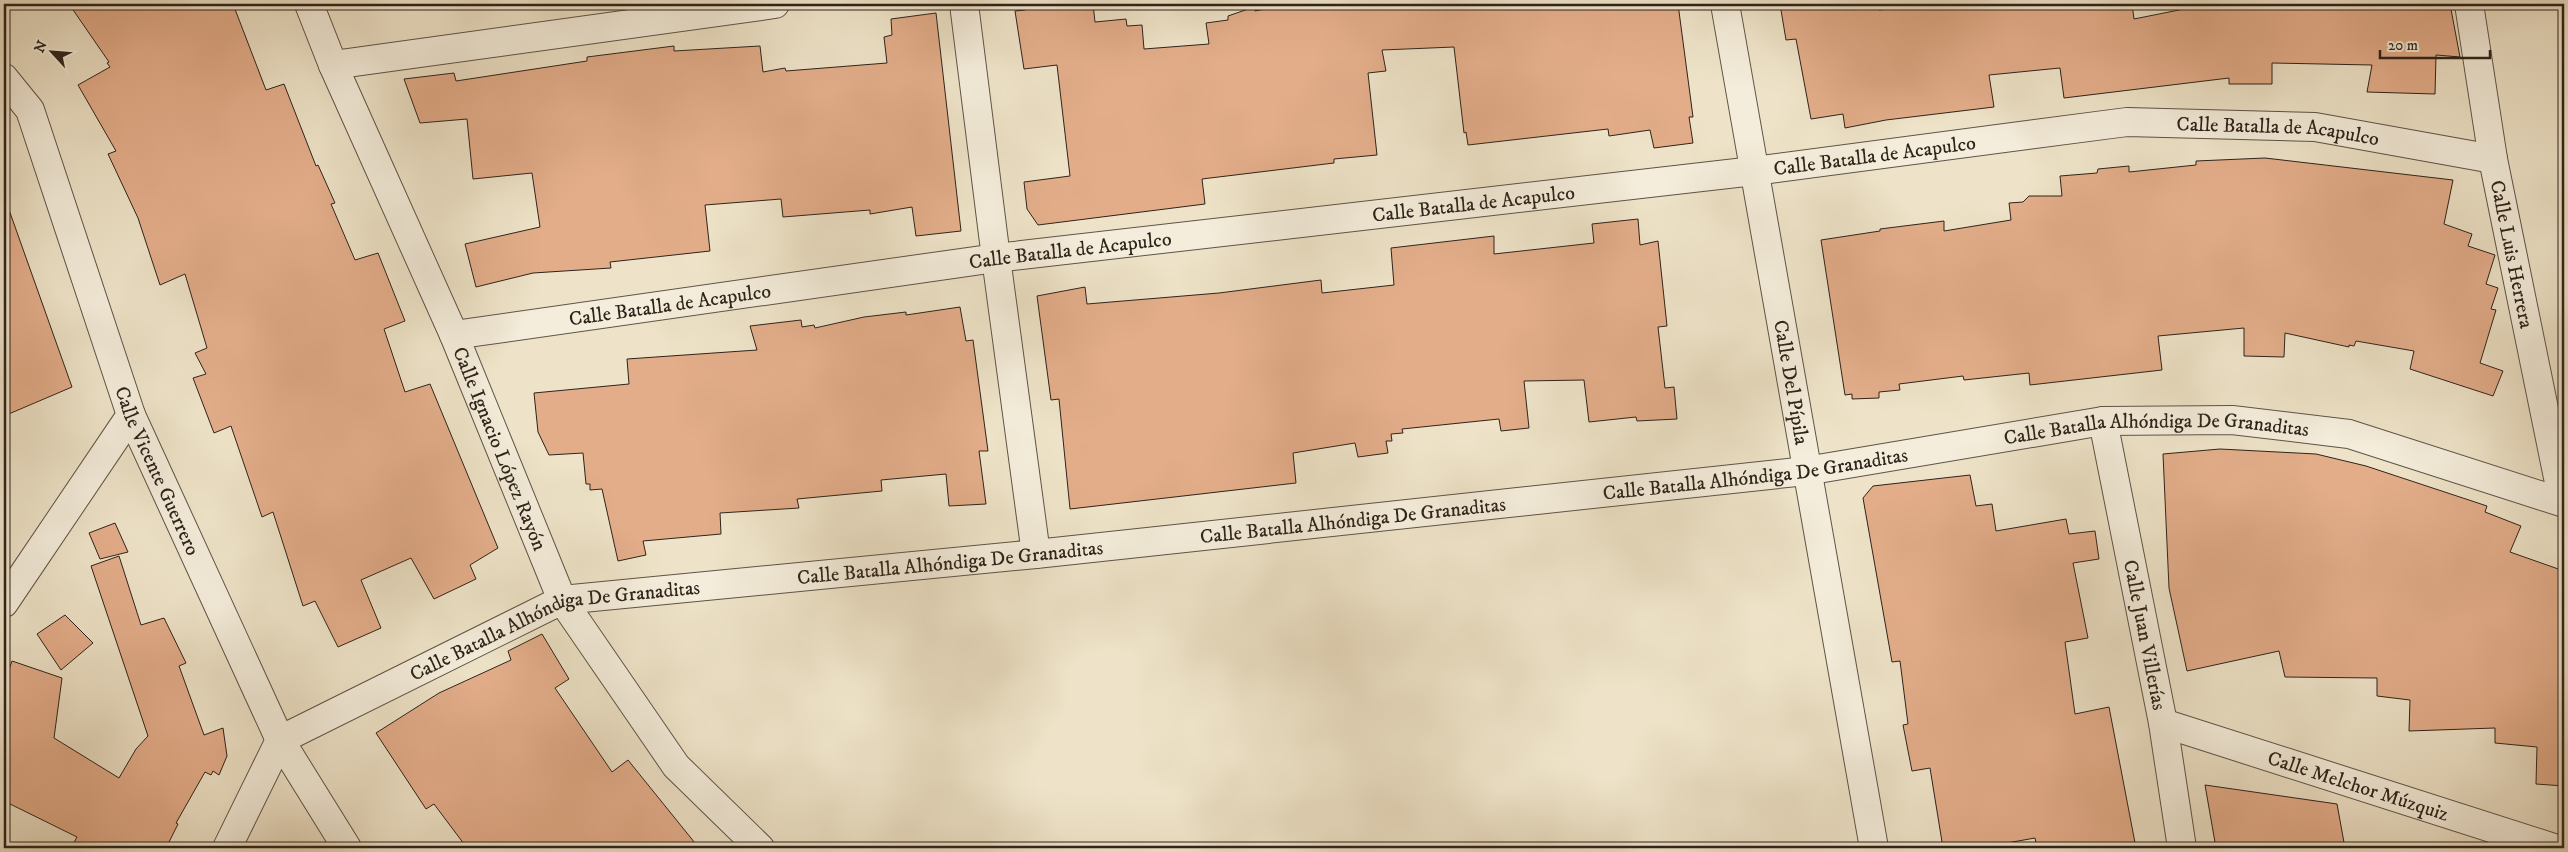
<svg xmlns="http://www.w3.org/2000/svg" width="2568" height="852" viewBox="0 0 2568 852" font-family="'IM FELL DW Pica',serif">
<style>
.building{fill:#e3ad8a;stroke:#2e231b}
.lines{fill:none;stroke-linecap:round;stroke-linejoin:round}
.minor-casing{stroke:#5e5346;stroke-width:30}
.tertiary-casing{stroke:#5e5346;stroke-width:30}
.minor{stroke:#f4eddb;stroke-width:28}
.tertiary{stroke:#f4eddb;stroke-width:28}
.labels{text-anchor:middle;stroke-width:4;stroke-linejoin:round;paint-order:stroke}
.street-label{font-size:20px;fill:#2e231b;stroke:#f4eddb}
</style>
<rect width="100%" height="100%" fill="#eee3c8"/>
<filter id="stains"><feTurbulence type="fractalNoise" baseFrequency=".004" numOctaves="4"/><feColorMatrix values="0 0 0 0 .2 0 0 0 0 .09 0 0 0 0 .02 0 0 0 .5 -.17"/></filter>
<radialGradient id="worn" r=".72"><stop offset=".6" stop-color="#630" stop-opacity="0"/><stop offset="1" stop-color="#630" stop-opacity=".3"/></radialGradient>
<!-- building -->
<path class="building" d="M69,4H233L266,90L284,84L316,166L318,165L335,203L331,204L355,260L378,253L405,321L384,329L405,392L430,384L498,548L470,565L476,579L434,599L411,558L361,580L381,628L338,647L315,601L303,606L273,512L262,517L231,426L214,433L193,378L206,374L195,353L207,348L185,274L160,285L138,218L108,154L116,151L78,85L110,67L107,63L109,62Z
M1024,4H1093L1095,22L1126,19L1127,26L1142,25L1144,49L1209,44L1206,23L1228,20V16L1254,7L1255,11L1289,4H1678L1693,117H1689L1693,143L1654,148L1650,130L1609,136L1608,129L1468,145L1466,132L1464,133L1454,47L1382,50L1386,71L1368,73L1377,155L1334,159V163L1202,179L1205,204L1038,225L1027,209L1024,182L1070,176L1057,65L1024,69L1015,11L1025,10Z
M1780,4H1879V10L1936,4H2132L2134,19L2194,7L2195,4H2450L2460,57L2436,55L2435,94L2367,92L2372,65L2272,63V84H2229V78L2064,98L2060,68L1989,75L1994,107L1886,120L1845,128L1843,114L1811,119L1796,39L1786,40Z
M936,13L961,231L916,236L912,207L870,214V210L783,217L781,199L705,205L710,251L610,262L611,268L533,273L476,287L465,244L540,227L532,173L473,179L467,119L420,123L404,79L454,73L456,81L587,61V57L674,46V51L760,46L763,72L785,68L786,71L887,63L884,37L892,35L891,19Z
M2265,158L2453,180L2444,224L2472,234L2468,246L2495,255L2486,284L2498,288L2491,309L2496,310L2480,363L2503,371L2493,396L2410,369L2414,351L2356,341L2354,346L2349,345V347L2285,333L2284,357L2244,356V328L2158,336L2162,370L2030,385L2029,373L1964,380L1963,376L1899,384L1900,390L1879,392V398L1852,399V394L1845,395L1821,240L1880,231V229L1944,221V231L2011,220L2009,203L2023,202L2029,196H2062L2060,176L2097,173L2098,169L2129,166V172L2196,165V161Z
M8,207L72,387L4,416V208Z
M1638,219L1640,245L1658,241L1667,326L1658,327L1665,388L1674,387L1677,419L1637,421L1636,417L1589,422L1584,380L1524,381L1529,428L1501,431L1499,419L1402,429L1403,433L1391,434L1392,441H1386L1388,453L1358,457L1355,443L1293,453L1296,483L1070,509L1059,399L1051,400L1037,296L1085,287L1087,304L1219,293L1321,280L1322,293L1394,285L1391,248L1494,236V254L1594,243L1592,224Z
M960,307L966,341L973,340L988,451H979L986,504L949,506L946,474L881,480L882,491L797,499L799,508L720,513L721,534L643,541L646,555L618,561L602,489L590,490V484H586L583,453L549,455L538,432L534,393L629,384L627,359L757,350L750,326L801,320L802,327L814,325L815,328L864,317L906,312V315Z
M2220,449L2316,454L2366,466L2487,506L2485,512L2521,526L2510,552L2564,571V786L2536,784L2537,747L2495,743V728L2409,731L2410,700L2377,696V678L2285,677L2279,651L2187,671L2169,588L2163,454Z
M1970,475L1976,506L1992,504L1996,531L2066,519L2069,534L2095,531L2099,559L2073,563L2088,638L2065,642L2075,714L2109,707L2136,848H2037L2035,838L1979,848H1943L1930,768L1912,771L1903,725L1908,724L1900,661L1892,662L1863,498L1873,486Z
M115,523L128,552L100,559L89,533Z
M119,556L141,625L164,618L186,663L179,666L204,735L223,728L227,756L219,775L213,771L211,775L205,772L176,823L178,824L166,848H71L77,837L4,801V683L12,661L62,678L54,738L119,778L136,749L148,736L91,566Z
M65,615L93,643L61,670L37,634Z
M542,634L569,679L555,688L612,772L628,760L699,848H467L434,804L426,809L376,733L439,693L511,660L508,651Z
M2205,785L2337,804L2345,848H2216Z"/>
<g class="lines">
<!-- minor casing -->
<g class="minor-casing">
<g id="minor">
<path id="s1" d="M309,4L333,65L454,335L562,600L676,766L760,848"/>
<path d="M964,4L996,258L1036,554"/>
<path id="s2" d="M1725,4L1874,848"/>
<path id="s3" d="M2469,4L2493,159L2563,502"/>
<path d="M333,65L775,4"/>
<path id="s4" d="M454,335L996,258L1754,171L2127,122L2315,127L2493,159"/>
<path id="s5" d="M2103,421L2163,723L2182,848"/>
<path d="M4,603L131,415"/>
<path id="s6" d="M2163,723L2554,848"/>
<path id="s7" d="M227,848L280,740L562,600L1036,554L1806,471L2103,421L2232,420L2349,434L2564,503"/>
</g>
</g>
<!-- tertiary casing -->
<g class="tertiary-casing">
<g id="tertiary">
<path id="s8" d="M4,78L30,110L131,415L280,740L347,848"/>
</g>
</g>
<!-- minor -->
<use href="#minor" class="minor"/>
<!-- tertiary -->
<use href="#tertiary" class="tertiary"/>
</g>
<g class="labels">
<!-- street labels -->
<g class="street-label">
<text dy="7" stroke="none"><textPath href="#s4" startOffset="1838">Calle Batalla de Acapulco</textPath></text>
<text dy="7" stroke="none"><textPath href="#s4" startOffset="1432">Calle Batalla de Acapulco</textPath></text>
<text dy="7" stroke="none"><textPath href="#s4" startOffset="1028">Calle Batalla de Acapulco</textPath></text>
<text dy="7" stroke="none"><textPath href="#s4" startOffset="622">Calle Batalla de Acapulco</textPath></text>
<text dy="7" stroke="none"><textPath href="#s3" startOffset="254">Calle Luis Herrera</textPath></text>
<text dy="7" stroke="none"><textPath href="#s4" startOffset="218">Calle Batalla de Acapulco</textPath></text>
<text dy="7" stroke="none"><textPath href="#s2" startOffset="384">Calle Del Pípila</textPath></text>
<text dy="7" stroke="none"><textPath href="#s7" startOffset="2040">Calle Batalla Alhóndiga De Granaditas</textPath></text>
<text dy="7" stroke="none"><textPath href="#s1" startOffset="484">Calle Ignacio López Rayón</textPath></text>
<text dy="7" stroke="none"><textPath href="#s8" startOffset="424">Calle Vicente Guerrero</textPath></text>
<text dy="7" stroke="none"><textPath href="#s7" startOffset="1635">Calle Batalla Alhóndiga De Granaditas</textPath></text>
<text dy="7" stroke="none"><textPath href="#s7" startOffset="1230">Calle Batalla Alhóndiga De Granaditas</textPath></text>
<text dy="7" stroke="none"><textPath href="#s7" startOffset="825">Calle Batalla Alhóndiga De Granaditas</textPath></text>
<text dy="7" stroke="none"><textPath href="#s7" startOffset="420">Calle Batalla Alhóndiga De Granaditas</textPath></text>
<text dy="7" stroke="none"><textPath href="#s5" startOffset="218">Calle Juan Villerías</textPath></text>
<text dy="7" stroke="none"><textPath href="#s6" startOffset="205">Calle Melchor Múzquiz</textPath></text>
</g>
</g>
<!-- margin -->
<rect width="2568" height="852" fill="none" stroke="#eee3c8" stroke-width="20"/>
<rect x="5" y="5" width="2558" height="842" fill="none" stroke="#2e231b" stroke-width="2.5"/>
<rect x="10" y="10" width="2548" height="832" fill="none" stroke="#2e231b"/>
<!-- north arrow -->
<g transform="translate(52 52) rotate(296)" stroke="#f4eddb" stroke-width="4" paint-order="stroke">
<path d="M0-4L9 19L0 12L-9 19Z" fill="#2e231b"/>
<text y="-8" font-size="14" font-weight="bold" text-anchor="middle" fill="#2e231b">N</text>
</g>
<!-- scale -->
<path d="M2380 50v8h110v-8" fill="none" stroke="#2e231b" stroke-width="2.5"/>
<text x="2388" y="50" font-size="15" fill="#2e231b" stroke="#f4eddb" stroke-width="4" paint-order="stroke">20 m</text>
<rect width="100%" height="100%" filter="url(#stains)"/>
<rect width="100%" height="100%" fill="url(#worn)"/>
</svg>
